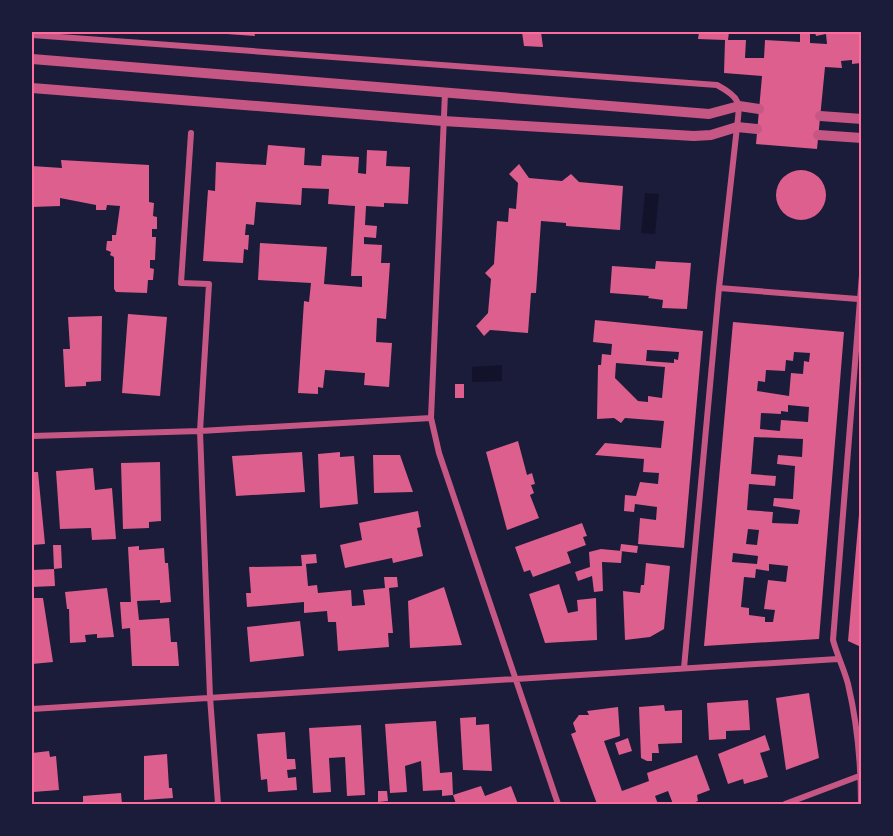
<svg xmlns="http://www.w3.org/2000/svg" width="893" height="836" viewBox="0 0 893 836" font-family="'Noto Sans',sans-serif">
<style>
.water{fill:#12122b}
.building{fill:#dd5f8e;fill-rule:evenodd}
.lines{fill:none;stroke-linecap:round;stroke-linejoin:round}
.minor{stroke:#c65784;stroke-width:6}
.tertiary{stroke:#c65784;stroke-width:10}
.neatline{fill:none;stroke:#ff6b9d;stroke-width:2}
</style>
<rect width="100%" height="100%" fill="#1b1b3a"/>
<!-- water -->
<path class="water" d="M645,193L659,194L655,234L641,233Z
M502,365V381L472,382V367Z"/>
<!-- building -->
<path class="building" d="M227,32H254L255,36L227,34Z
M522,32H541L543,47L524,46Z
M699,32H729L728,40H746L745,58H764L765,40L800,42V33L810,32V43L827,44L826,34L816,36L815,32H861V63L852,64V60L841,61L842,68L825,67L817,149L756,144L762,76L724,73L725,40L698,39Z
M268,145L305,148L304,165L321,166L322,155L359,157L358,173L366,174L367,150L387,151L386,166L410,167L408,204L384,203V207L366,206L365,225L377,226L376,238L364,237V244L382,245L381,263H390L386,319L377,318L376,342L392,343L389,387L364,385L365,373L325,370L323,388L318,387V394L298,393L304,301L309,302L311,283L258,280L260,243L327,247L324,284L362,287V276H351L355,206L328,204L329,189L302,188L301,205L256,202L254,225L246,224L245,235H249L248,250L244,249L243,263L203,261L208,190L215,191L216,162L266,165Z
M61,160L149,165V202L154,203L153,216L157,217V229H152V237H156L155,260H150V268L154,269L153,280H148L147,293L116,292L114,289V257L110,255L111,252L106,250L107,241H112V235H116L120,206L107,205L106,210H96V205L60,198V206L32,207V166L62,168Z
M519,164L529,178L562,181L571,174L579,182L623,186L620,230L566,226V223L541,221L536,293H531L528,333L490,330L484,336L476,326L488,313L491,279L485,273L494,264L497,221L508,222L509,208L516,209L518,183L509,174Z
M776 195a25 25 0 1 1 50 0a25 25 0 1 1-50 0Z
M656,261L691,263L687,309L662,308L663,300L648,298L649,296L610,293L612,266L655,269Z
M128,314L167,317L160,396L122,393Z
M102,316L101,381L86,382V386L65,387L63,349H70L68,317Z
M595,320L703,331L684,548L638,544L640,518L656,520L657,507L635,504L634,512L624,511L625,495L636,496L640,482L658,484L659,473L643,472L644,459L595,455L605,443L661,448L664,421L625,418L621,423L614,418L597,419L598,365H601L602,354L611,355L612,344L593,342ZM647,350L679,352L678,360L674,359V363L646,361ZM616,363L665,367L662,398L648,396V402L638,401L615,378Z
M733,322L844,332L819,639L704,646ZM794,352L810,353L809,362L804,361L803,374L791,373L789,396L757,391L758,381L765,382L766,370L785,371L786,360L793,361ZM788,405L809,407L808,422L781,420L780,431L760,429L761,413L781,414V411L788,412ZM754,437L803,439L802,457L778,455L777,464L795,466L793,499L774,498L773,506L800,510L798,524L772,523L773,512L747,510L749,484L775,486L776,476L751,474ZM748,529L759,530L757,545L746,544ZM733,553L758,556L757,564L732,562ZM769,564L788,566L786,582L768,580L764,609L775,610L773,622H765V617L749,615V608L741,607L744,577L755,578L756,569L769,571Z
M455,384H464V398H455Z
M518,441L527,475L532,473L535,484L531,485L534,493L530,495L539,518L507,530L486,452Z
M302,452L305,492L236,496L232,456Z
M340,452V457L354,456L358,504L320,508L318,454Z
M373,455H400L413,492L374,493Z
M160,462L161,521L149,522V528L123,529L121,463Z
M93,468L95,490L112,488L116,539L92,540L91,528L60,529L56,471Z
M32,472H38L45,544L32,545Z
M860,503H861V647L848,641Z
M418,511L421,527L417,528L423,556L393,563L392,558L345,568L340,545L362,540L359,523Z
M582,523L587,536L583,537L586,545L567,552L571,563L533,577L530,570L524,572L515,547Z
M621,544L638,546L637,553L620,551Z
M53,545H61L62,568L54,569Z
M139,546V550L164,548L165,563H168L171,602L160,603V600L137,601L139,620L169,618L171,642H177L179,666H132L130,628L122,629L120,602H131L128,547Z
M601,549L622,551L621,563L602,562L603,591L594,592L592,576L578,581L575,572L590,567L589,552Z
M316,554L317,563L306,564L308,586L317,585L318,593L351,590L352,606L365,605L363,590L385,588L384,577H397L398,587L389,588L393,633H388L389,647L338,651L336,622H328L327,611L304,613V602L247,607L246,593H251L249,567L302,566L301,555Z
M646,563L670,566L664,629L650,637L625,640L623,591L640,593L641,585H644Z
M54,569L55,586L32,587V570Z
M559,584L568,613L578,611L577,600L596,598L597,640L545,643L529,594Z
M444,587L462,645L410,648L408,601Z
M107,588L114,637L97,638V634L85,635L86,642L70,643L69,609H67L65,592Z
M32,598H43L53,662L32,664Z
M300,621L304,656L250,662L247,627Z
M809,693L819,758L786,770L776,698Z
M748,700L750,730L726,731V739L709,740L707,703Z
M664,705L665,711L682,710V743L658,744L659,753H652V761H647L641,758L639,707Z
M618,707L620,736L604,741L622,791L649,781L647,773L697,755L710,790L697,795L698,801L690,804H673L668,791L655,796L658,804H597L571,734L576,732L573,723L579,715H589L587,711Z
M476,717V725L489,724L492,771L463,770L460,718Z
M436,721L440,773L452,772L453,795L442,796V790L423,791L421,761L405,766L407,792L390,793L385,724Z
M361,725L365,795L347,796L345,757L329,758L331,792L313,793L309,728Z
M285,732L287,759H295L296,769L287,770L288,778L296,777L297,790L268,792L267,779L261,780L257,734Z
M765,735L770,750L760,753L768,777L744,784L743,779L728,784L718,754Z
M628,738L632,751L619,755L615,743Z
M49,751L50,757L56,756L59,790L33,792L34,797H32V753Z
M167,754L169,788H172L173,798L144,800V756Z
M481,786L485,796L511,786L518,804H456L453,795Z
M378,791H387L388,801L378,802Z
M121,793L122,804H83V796Z"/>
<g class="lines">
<!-- minor -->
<path class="minor" d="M32,35L717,85C741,98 740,102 737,127L719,288L684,668
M445,93L431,418L439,453L558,804
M191,133L181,283L209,284L200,431L210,697L218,804
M719,288L858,299
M32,436L200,431L431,418
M32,709L838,659
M785,804L862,775
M861,804C861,765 857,722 848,684C844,669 837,655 833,640L862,275"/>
<!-- tertiary -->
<path class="tertiary" d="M32,59L709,114L739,106L759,109
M32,88L443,121L694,136L711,135L737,127L757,129
M820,116L862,119
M818,135L862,138"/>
</g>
<!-- border -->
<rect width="893" height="836" fill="none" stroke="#1b1b3a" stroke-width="66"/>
<rect x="33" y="33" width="827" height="770" class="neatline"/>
</svg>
